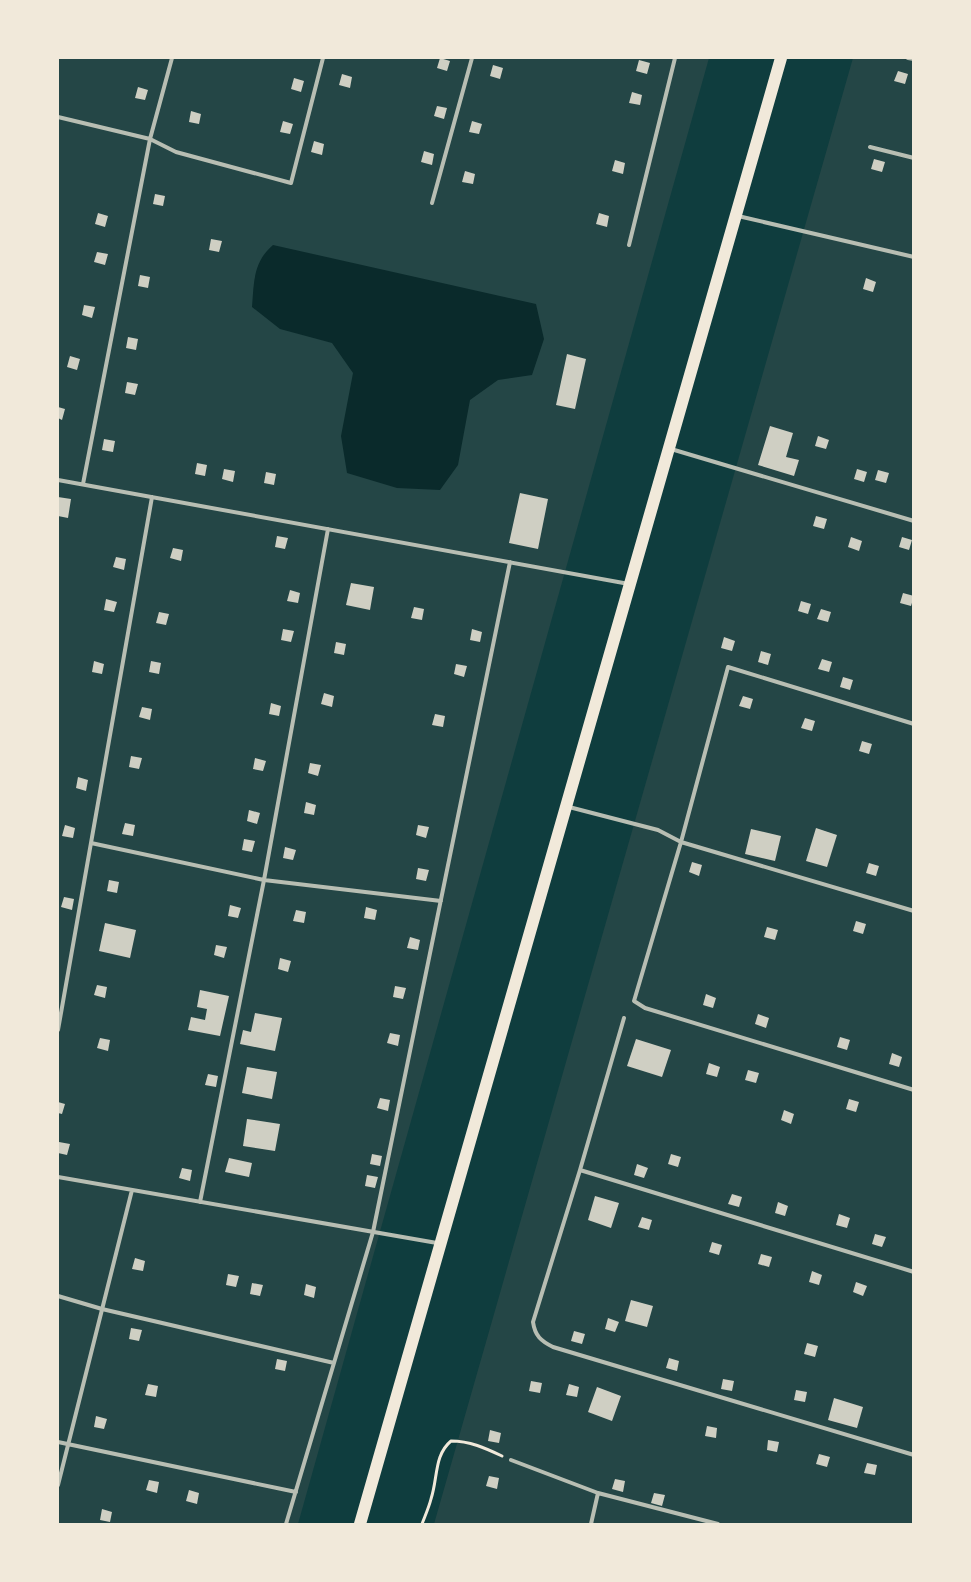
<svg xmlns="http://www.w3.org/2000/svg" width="971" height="1582" viewBox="0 0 971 1582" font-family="'Libre Baskerville',serif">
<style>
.green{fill:#244646}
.water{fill:#0a2a2b}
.building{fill:#cfcfc3}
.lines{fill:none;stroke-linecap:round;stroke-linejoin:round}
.path{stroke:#f1e9da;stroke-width:3}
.service{stroke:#b8beb3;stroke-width:4}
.primary{stroke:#f1e9da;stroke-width:12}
</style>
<rect width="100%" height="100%" fill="#0f3d3e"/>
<!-- green -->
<path class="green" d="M58,58H709L298,1524H58Z
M853,58H913V1524H434Z"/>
<!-- water -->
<path class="water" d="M273,245L536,304L544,339L532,375L498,380L470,400L458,465L440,490L397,488L347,473L341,436L353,373L332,343L280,329L252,307C254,282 253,262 273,245Z"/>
<!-- building -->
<path class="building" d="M440,58L450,61L447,71L437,68Z
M639,60L650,63L647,74L636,71Z
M493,65L503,68L500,79L490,76Z
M898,71L908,74L905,84L894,81Z
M342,74L352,77L350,88L339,85Z
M294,78L304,81L301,92L291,89Z
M138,87L148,90L145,100L135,98Z
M632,92L642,95L640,105L629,103Z
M437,106L447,108L444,119L434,116Z
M191,111L201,114L199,124L189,122Z
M283,121L293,124L290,134L280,132Z
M472,121L482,124L479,134L469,132Z
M314,141L324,144L322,155L311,152Z
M424,151L434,154L432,165L421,162Z
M874,159L885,162L882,172L871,169Z
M615,160L625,163L623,174L612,171Z
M465,171L475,174L473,184L462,182Z
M155,194L165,196L163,206L153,204Z
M98,213L108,216L105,227L95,224Z
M599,213L609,216L607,227L596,224Z
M211,239L222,241L219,252L209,250Z
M97,252L108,254L105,265L94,262Z
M140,275L150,277L148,288L138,286Z
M866,278L876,282L873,292L863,289Z
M84,305L95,307L92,318L82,315Z
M128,337L138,339L136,350L126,348Z
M567,354L586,359L575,409L556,405Z
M70,356L80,359L77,370L67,367Z
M127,382L138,384L135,395L125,393Z
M58,407L65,409L62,420L58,418Z
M770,426L793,433L786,457L799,460L794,476L758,465Z
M818,436L829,440L826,449L815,446Z
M104,439L115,441L113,452L102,450Z
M197,463L207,465L205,476L195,474Z
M224,469L235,471L233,482L222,479Z
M857,469L867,472L864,482L854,479Z
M878,470L889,473L886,483L875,480Z
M266,472L276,474L274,485L264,483Z
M520,493L548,499L538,549L509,543Z
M58,497L71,499L68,518L58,516Z
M816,516L827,519L824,529L813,526Z
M277,536L288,538L285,549L275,547Z
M851,537L862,541L859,551L848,547Z
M902,537L912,540L909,550L899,547Z
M173,548L183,550L181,561L170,558Z
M116,557L126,559L124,570L113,567Z
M351,583L374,587L370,610L346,605Z
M290,590L300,593L298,603L287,601Z
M903,593L914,596L911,606L900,603Z
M106,599L117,602L114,612L104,610Z
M801,601L811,604L808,614L798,611Z
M414,607L424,609L422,620L411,618Z
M821,609L831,612L828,622L817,619Z
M159,612L169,614L166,625L156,623Z
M283,629L294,631L291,642L281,640Z
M472,629L482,632L480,642L470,640Z
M724,637L735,641L732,651L721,648Z
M336,642L346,644L344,655L334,653Z
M761,651L771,654L768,665L758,662Z
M822,659L832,662L829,672L818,669Z
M94,661L104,664L102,674L92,672Z
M151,661L161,663L159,674L149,672Z
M456,664L467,666L464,677L454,674Z
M843,677L853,680L850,690L840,687Z
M324,693L334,696L332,707L321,704Z
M743,696L753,699L750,709L739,706Z
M271,703L281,706L279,716L269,714Z
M142,707L152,709L150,720L139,717Z
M435,714L445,716L443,727L432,725Z
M805,718L815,721L812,731L801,728Z
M862,741L872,744L869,754L859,751Z
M131,756L142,758L139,769L129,767Z
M255,758L266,761L263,771L253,769Z
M310,763L321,765L318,776L308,773Z
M78,777L88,780L86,791L76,788Z
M306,802L316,805L314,815L304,813Z
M249,810L260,813L257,824L247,821Z
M125,823L135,825L133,836L122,834Z
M65,825L75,828L73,838L62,836Z
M418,825L429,827L426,838L416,835Z
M816,828L837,835L827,867L806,861Z
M751,829L781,836L775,861L745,854Z
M244,839L255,841L252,852L242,850Z
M285,847L296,850L293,860L283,858Z
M692,862L702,865L699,876L689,872Z
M869,863L879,866L876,876L866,873Z
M418,868L429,870L426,881L416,879Z
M109,880L119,882L117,893L107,891Z
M64,897L74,899L72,910L61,907Z
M230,905L241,908L238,918L228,916Z
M366,907L377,910L375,920L364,918Z
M296,910L306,912L304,923L293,921Z
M856,921L866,924L863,934L853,931Z
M105,923L136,930L130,958L99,951Z
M767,927L778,930L775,940L764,937Z
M410,937L420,940L418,950L407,948Z
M216,945L227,947L224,958L214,955Z
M280,958L291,961L288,972L278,969Z
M97,985L107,987L105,998L94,995Z
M395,986L406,988L403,999L393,997Z
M200,990L229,996L220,1036L188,1030L191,1017L205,1020L207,1009L197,1007Z
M706,994L716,998L713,1008L703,1005Z
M255,1013L282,1018L275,1051L240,1044L243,1030L251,1032Z
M758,1014L769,1018L766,1028L755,1024Z
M390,1033L400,1035L398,1046L387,1043Z
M840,1037L850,1040L847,1050L837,1047Z
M100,1038L110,1040L108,1051L97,1048Z
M636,1039L671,1050L662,1077L627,1066Z
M892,1053L902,1057L899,1067L889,1064Z
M709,1063L720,1067L717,1077L706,1074Z
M247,1067L277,1072L272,1099L242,1093Z
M748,1070L759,1073L756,1083L745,1080Z
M208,1074L218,1076L216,1087L205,1085Z
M380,1098L390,1100L388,1111L377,1108Z
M849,1099L859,1102L856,1112L846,1109Z
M58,1102L65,1104L62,1114L58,1113Z
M784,1110L794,1114L791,1124L781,1120Z
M247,1119L280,1124L275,1151L243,1146Z
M59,1142L70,1144L67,1155L58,1153Z
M372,1154L382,1156L380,1166L370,1164Z
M671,1154L681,1157L678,1167L668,1164Z
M229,1158L252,1163L249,1177L225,1172Z
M637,1164L648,1168L644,1178L634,1175Z
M182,1168L192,1170L190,1181L179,1178Z
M367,1175L378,1177L375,1188L365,1186Z
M732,1194L742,1197L739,1207L728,1204Z
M595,1196L619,1203L611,1228L588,1220Z
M778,1202L788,1206L785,1216L775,1213Z
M839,1214L850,1218L847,1228L836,1225Z
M642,1217L652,1220L649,1230L638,1227Z
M875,1234L886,1237L882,1247L872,1244Z
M712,1242L722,1245L719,1255L709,1252Z
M761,1254L772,1257L769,1267L758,1264Z
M135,1258L145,1261L143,1271L132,1269Z
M812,1271L822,1275L819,1285L809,1282Z
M228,1274L239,1276L236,1287L226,1285Z
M856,1282L867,1286L863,1296L853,1292Z
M252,1283L263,1285L260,1296L250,1294Z
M306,1284L316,1287L314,1298L304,1295Z
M631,1300L653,1306L647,1327L625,1321Z
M608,1318L619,1322L615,1332L605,1329Z
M131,1328L142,1330L139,1341L129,1339Z
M574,1331L585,1334L582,1344L571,1341Z
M807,1343L818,1346L815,1357L804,1354Z
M669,1358L679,1361L677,1371L666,1368Z
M277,1359L287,1361L285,1371L275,1369Z
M723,1379L734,1381L732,1391L721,1389Z
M531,1381L542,1383L540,1393L529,1391Z
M148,1384L158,1386L156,1397L145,1395Z
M569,1384L579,1387L577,1397L566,1395Z
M597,1387L621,1396L612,1421L588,1412Z
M796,1390L807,1392L805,1402L794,1400Z
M834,1398L863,1407L857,1428L828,1420Z
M96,1416L107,1419L104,1429L94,1427Z
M707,1426L717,1428L716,1438L705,1436Z
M490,1430L501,1433L499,1443L488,1441Z
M768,1440L779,1442L777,1452L767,1450Z
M819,1454L830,1457L827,1467L816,1464Z
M867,1463L877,1465L875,1475L864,1473Z
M489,1476L499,1478L497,1489L486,1486Z
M615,1479L625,1481L623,1492L612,1489Z
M149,1480L159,1482L157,1493L146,1490Z
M189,1490L199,1493L197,1504L186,1501Z
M654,1493L665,1495L662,1506L651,1503Z
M102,1509L112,1512L110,1522L100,1520Z"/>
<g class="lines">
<!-- path -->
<path class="path" d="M422,1524C425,1516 429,1507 431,1499C438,1478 434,1455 451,1441C470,1441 485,1448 502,1456"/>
<!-- service -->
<path class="service" d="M908,58L914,59
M58,117L150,139L176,152L291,183L323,58
M870,147L914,158
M432,203L472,58
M738,216L914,257
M629,245L675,58
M671,449L914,521
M58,480L629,584
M83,484L150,139L172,58
M914,724L728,667L681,842L634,1001L645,1008L914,1090
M569,807L658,830L681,842L914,911
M91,843L264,880L441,901
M624,1018L580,1170L533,1322C535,1336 541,1341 553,1347L914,1455
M58,1030L152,497
M580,1170L914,1272
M58,1177L437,1243
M200,1202L264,880L328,529
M58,1296L102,1309L334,1363
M58,1442L296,1492
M511,1460L598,1493L718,1524
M58,1485L132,1190
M286,1524L373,1232L510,562
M591,1524L598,1493"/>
<!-- primary -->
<path class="primary" d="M360,1524L781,58"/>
</g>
<!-- border -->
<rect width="971" height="1582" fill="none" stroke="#f1e9da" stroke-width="118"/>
</svg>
